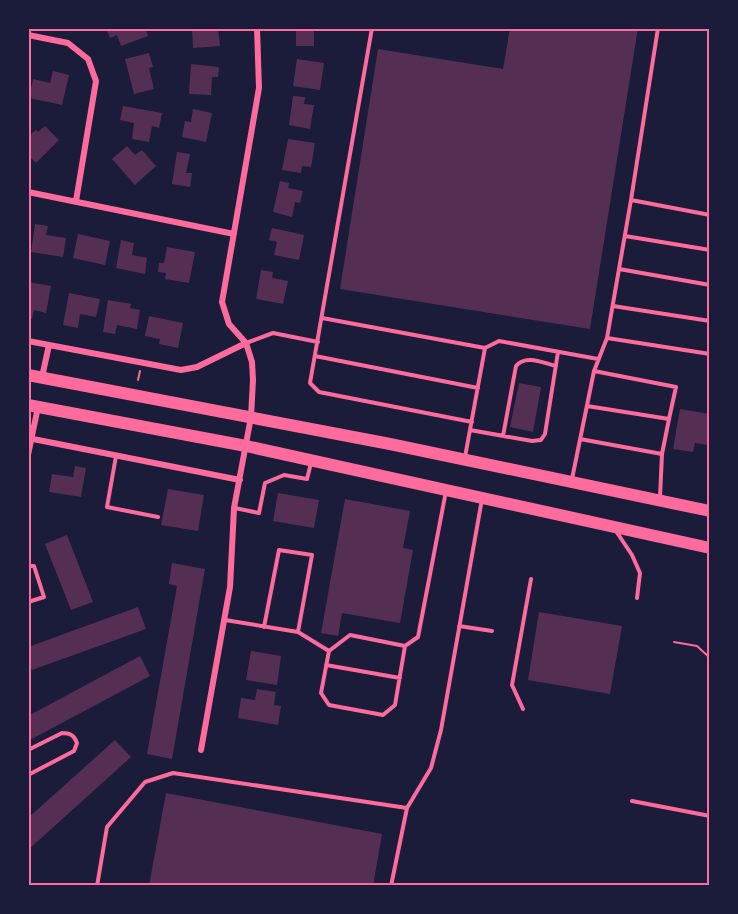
<svg xmlns="http://www.w3.org/2000/svg" width="738" height="914" viewBox="0 0 738 914" font-family="'Source Serif 4',serif">
<style>
.building{fill:#542f53}
.lines{fill:none;stroke-linecap:round;stroke-linejoin:round}
.path{stroke:#ff6b9d;stroke-width:2}
.service{stroke:#ff6b9d;stroke-width:4}
.minor{stroke:#ff6b9d;stroke-width:6}
.primary{stroke:#ff6b9d;stroke-width:12}
.neatline{fill:none;stroke:#ff6b9d;stroke-width:2}
</style>
<rect width="100%" height="100%" fill="#1b1b3a"/>
<!-- building -->
<path class="building" d="M106,28H145L148,36L121,46L117,35L110,38Z
M192,28H218L220,46L193,48Z
M296,28H314V46H296Z
M510,28H638L590,329L340,289L378,49L503,69Z
M149,53L153,67L149,68L154,89L134,94L125,59Z
M297,59L324,63L320,90L293,86Z
M191,64L219,67L218,77H212L211,95L189,94Z
M53,71L69,75L62,105L29,98L33,79L50,83Z
M293,96L305,97L304,104L314,105L310,129L289,125Z
M123,106L162,113L159,128L152,126L149,142L132,139L134,123L120,120Z
M193,109L212,113L206,142L182,137L185,121L191,122Z
M45,126L59,140L36,163L28,155V136L36,130L38,132Z
M288,139L315,143L311,167L302,166L301,173L282,170Z
M127,146L135,155L142,150L156,166L135,185L112,159Z
M177,152L190,154L186,173H192L190,187L172,184Z
M280,181L289,183L288,188L303,191L300,203L295,202L292,217L273,212Z
M35,224L48,226L46,235L66,238L63,257L31,252Z
M272,228L304,235L299,260L274,255L277,242L269,240Z
M78,234L110,241L105,265L73,258Z
M121,240L134,243L132,255L147,258L145,274L116,268Z
M167,247L195,252L189,283L165,279L166,273L158,272L159,263H164Z
M261,270L273,272L272,278L288,281L283,304L256,299Z
M28,282L51,286L46,313L34,310L32,319L28,318Z
M69,293L100,299L96,317L80,314L78,328L63,325Z
M108,300L131,304L130,308L140,310L137,329L117,325L115,334L103,332Z
M149,316L183,323L178,348L159,344L160,339L145,336Z
M519,383L541,387L533,432L510,427Z
M680,409L710,414L707,445L695,443L693,452L673,449Z
M75,466L86,468L81,497L49,492L52,474L73,477Z
M168,489L204,495L198,531L161,525Z
M278,493L319,500L314,528L273,521Z
M345,499L410,511L403,548L413,550L400,623L342,613L338,636L321,633Z
M67,535L93,602L71,610L45,544Z
M172,563L205,569L172,759L147,754L177,586L169,584Z
M138,607L146,629L32,670L28,660V647Z
M539,612L622,626L610,694L528,680Z
M251,651L281,656L277,685L246,680Z
M140,656L150,676L28,741V716Z
M257,689L276,692L274,705L281,706L278,725L238,718L241,698L255,700Z
M115,740L131,757L28,850V818Z
M166,793L382,834L373,886H149Z"/>
<g class="lines">
<!-- path -->
<path class="path" d="M138,380L140,371
M674,642L697,646L710,658"/>
<!-- service -->
<path class="service" d="M372,28L310,383L319,392L472,422
M631,200L658,28
M625,236L710,250
M619,269L710,285
M613,306L710,321
M322,318L485,348
M607,338L710,354
M246,343L273,333L318,342
M315,356L478,388
M594,371L676,387L669,419
M587,406L669,419L662,454
M470,430L532,441L541,440L545,434L558,352
M503,436L516,366C526,354 543,363 556,366
M580,439L662,454L660,497
M116,456L107,507L158,517
M465,457L485,348L499,341L598,359
M572,479L594,371L607,338L631,200L710,215
M235,508L259,513L265,483L284,475L307,479L311,463
M616,531L632,555L640,573L637,598
M28,566H34L44,597L28,602
M225,620L298,632L312,555L279,550L264,627
M459,626L492,631
M298,632L329,651L321,693L329,705L383,715L395,705L405,646L350,635L329,651
M405,646L418,637L446,491
M326,665L400,678
M523,709L512,685L531,579
M28,750L62,733C70,733 74,735 77,743L74,751L28,775
M632,801L710,816
M407,808L431,768L441,730L482,499
M97,886L107,827L145,782L173,773L407,808L391,886"/>
<!-- minor -->
<path class="minor" d="M28,35L68,43L88,59L96,81L76,201
M28,192L234,234
M28,341L181,370L197,367L246,343
M42,377L49,345
M28,438L240,480
M28,455L38,407
M201,750L230,587L234,508L251,417L253,380L252,362L246,343L229,324L222,302L259,88L257,28"/>
<!-- primary -->
<path class="primary" d="M28,375L390,444L710,511
M28,405L246,446L710,548"/>
</g>
<!-- border -->
<rect width="738" height="914" fill="none" stroke="#1b1b3a" stroke-width="60"/>
<rect x="30" y="30" width="678" height="854" class="neatline"/>
</svg>
